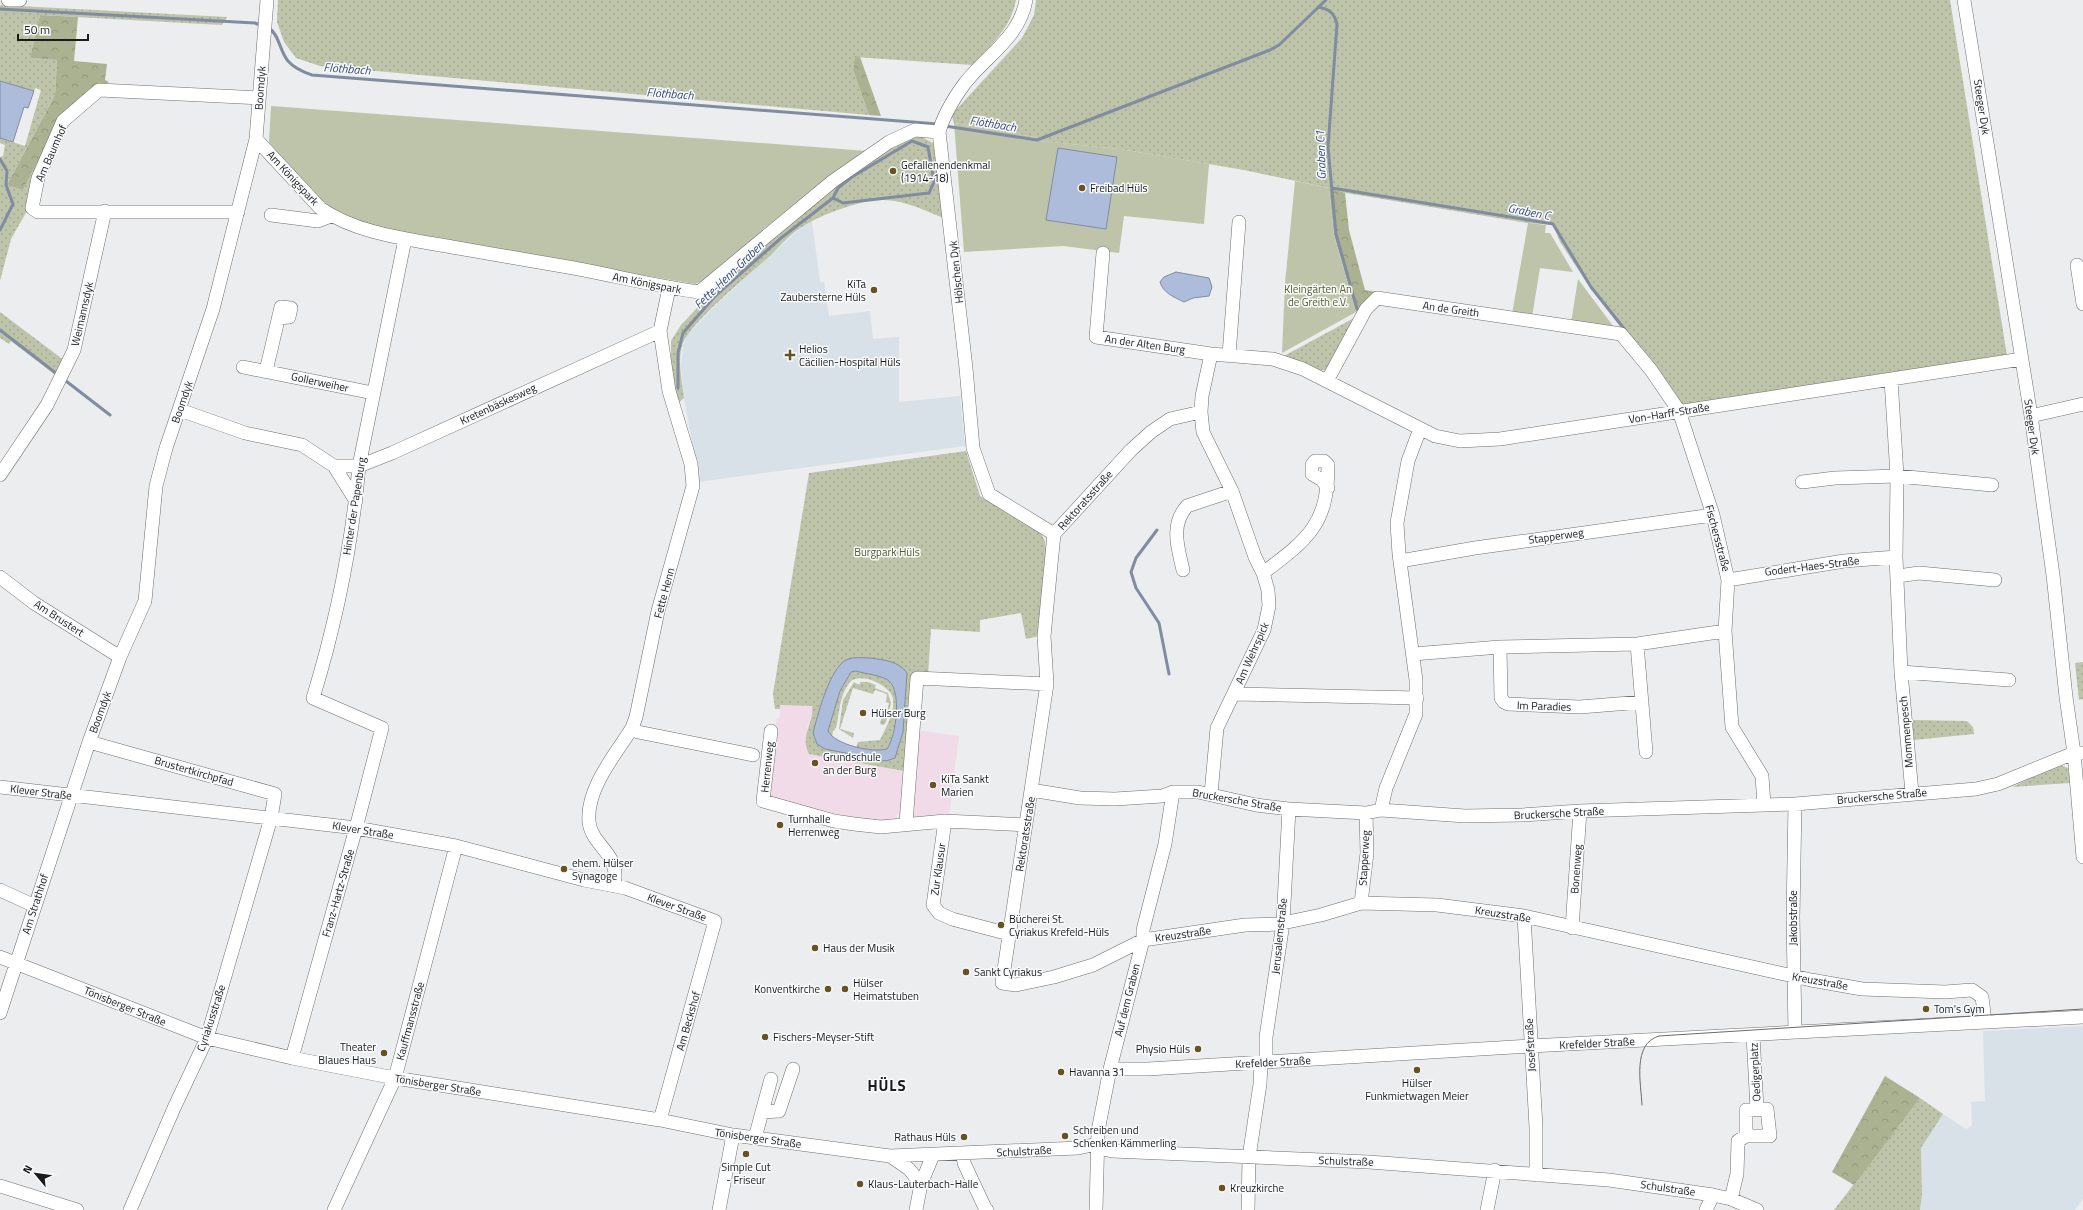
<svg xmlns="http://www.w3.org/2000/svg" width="2083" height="1210" viewBox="0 0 2083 1210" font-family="'Titillium Web',sans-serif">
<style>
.built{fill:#d9e1e8}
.education{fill:#f2dbe8}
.grass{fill:url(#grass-dots);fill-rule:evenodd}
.forest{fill:url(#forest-crowns)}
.garden{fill:#bec4a9}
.water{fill:#adbcda;stroke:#818ca1;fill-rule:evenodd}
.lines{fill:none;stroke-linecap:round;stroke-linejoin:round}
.stream{stroke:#818ca1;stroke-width:3}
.minor-casing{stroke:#6e6f70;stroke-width:14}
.minor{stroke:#fff;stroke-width:13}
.tram{stroke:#696a6b;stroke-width:1}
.poi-dot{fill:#695222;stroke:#f9fafc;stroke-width:1.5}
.labels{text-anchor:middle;stroke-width:3;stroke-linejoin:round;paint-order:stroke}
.street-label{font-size:11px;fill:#1a1b1b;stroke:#f9fafc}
.poi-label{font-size:11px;fill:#1a1b1b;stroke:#f9fafc;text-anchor:start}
.park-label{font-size:11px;fill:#525a26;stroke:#f9fafc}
.water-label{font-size:12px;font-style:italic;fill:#384c76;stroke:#f9fafc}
.district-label{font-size:15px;font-weight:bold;letter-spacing:1px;fill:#1a1b1b;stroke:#f9fafc}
</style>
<defs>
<pattern id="grass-dots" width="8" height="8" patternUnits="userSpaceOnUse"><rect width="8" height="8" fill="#bec4a9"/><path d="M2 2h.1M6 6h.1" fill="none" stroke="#a3a891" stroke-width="1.8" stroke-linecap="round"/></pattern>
<pattern id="forest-crowns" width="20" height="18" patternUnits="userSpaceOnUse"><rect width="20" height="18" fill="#abb292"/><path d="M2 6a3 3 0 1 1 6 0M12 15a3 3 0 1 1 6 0" fill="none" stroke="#93987d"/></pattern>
</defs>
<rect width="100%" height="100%" fill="#ebedee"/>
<!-- built -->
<path class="built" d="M812,221L820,282H824L829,316L870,311L873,339L899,337V402L960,396L965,446L698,482L700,472L696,464L684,398L681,365L683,345L688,334L719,302L803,226Z
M2083,1026V1199L2075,1210H1920L1922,1195L1921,1148L1943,1114L1966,1129L1972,1125L1971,1102L1985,1101L1983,1031Z"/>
<!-- education -->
<path class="education" d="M780,705L812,706L813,710L807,728L809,754L904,771L901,814L897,815L896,819L892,822L860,819L770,798L769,795L776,719L780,717Z
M916,730L959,736L949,816L916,818L912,813Z"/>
<!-- grass -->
<path class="grass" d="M278,0H1016C1011,28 991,45 972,65L855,57L853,70L869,115L320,66L296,58L284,42L277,22Z
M1036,0H1950L2007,356L1681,405L1591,289L1560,242L1553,225L1528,223L1334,191V189L1244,170L1120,149L1041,141L1035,137L954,123L952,117L955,111L1022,38L1034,15Z
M0,5L227,17L222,25L40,15L30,58L57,60L55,95L7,185L23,190L37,163L28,209L11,239L0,281V157L3,156L5,145L0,143V138L25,146L41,90L35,88L34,91L0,81Z
M918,135L933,143L938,155L946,219C926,211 905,200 882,200C861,200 823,214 805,225C792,232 781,245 771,255C750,274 693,320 683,343C677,359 682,381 684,398L676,405L671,367V341L681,325L711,293L795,217L878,155Z
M0,312L65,361L58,377L11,341L9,344L0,338Z
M1356,317L1329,366L1325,370H1318L1282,357Z
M966,451L980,496L1040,532L1045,541L1046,551L1039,636L1026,639L1021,613L980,620V632L931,629L928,676L914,675L904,771L809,754C799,736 815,721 812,706L780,705V709H775L773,694L809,473ZM870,658L887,661L907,673L886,761L813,733L851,659Z
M2083,662V699L2079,700L2075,663Z
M856,671C866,674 882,675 889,681C902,692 896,736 887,749L881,751L856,748L858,742L880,740C886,728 895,712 893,699C892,686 860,671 850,682C839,696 840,711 836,728L833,731L832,737L828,731L840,691L851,672Z
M854,682L857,684H860V682H868L876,685L875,688L888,693L891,703L886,722L884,725L880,724L883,711H887L889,703L886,702L887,694L875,690L873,694L853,688L840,729L854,733L853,738L839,729L843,700Z
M1912,720L1967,721L1973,727L1974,734L1914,740Z
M2060,765L2068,768L2070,783L2012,787Z
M1920,1098L1943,1114L1921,1148L1922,1195L1920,1210H1834Z"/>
<!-- forest -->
<path class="forest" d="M40,15L78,17L74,61L107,64L105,80L109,82L96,89L37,163L23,190L7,185L55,95L57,60L30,58Z
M855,56L860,57L881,116L869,115L853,70Z
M1329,188L1345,193L1349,230L1365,290L1377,292L1367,299L1356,312L1334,235Z
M1885,1076L1920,1098L1854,1185L1832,1172Z"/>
<!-- garden -->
<path class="garden" d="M271,106L867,151L707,279L695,284L411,235L343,217L306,188L269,142Z
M954,123L1035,137L1041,141L1120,149L1209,164L1204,224L1124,216L1119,253L1063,246L964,252Z
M1295,181L1329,188L1334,235L1356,312L1282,353L1285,283Z
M1528,223L1546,225L1545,233H1550L1573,272L1540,268L1532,317L1512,314Z
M1578,279L1616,330L1571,323Z"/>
<!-- water -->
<path class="water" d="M0,81L34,91L28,108L24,107L13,142L0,138Z
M1058,148L1117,157L1106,229L1046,220Z
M1176,272L1209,278L1212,287L1209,296L1193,298L1184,302C1174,297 1163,293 1160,282L1164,277Z
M870,658C884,660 899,661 907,673L903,732L895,758L886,761L825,749L817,744L813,733C818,714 828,675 843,662C850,656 862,658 870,658ZM856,671C865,674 882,675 889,681C902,692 896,736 887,749C873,753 835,745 828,731L840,691L851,672Z"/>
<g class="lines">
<!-- stream -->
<path class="stream" d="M1318,7C1330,9 1334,13 1337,24L1328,147L1336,234L1357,309
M0,9L255,23L262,26
M269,28C279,34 280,52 288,61C294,68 303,72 312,75L938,124
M945,126L1037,140L1270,50L1279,45L1326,0
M0,159L7,171L6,185L13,204L0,230
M1332,188L1553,224L1591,287L1626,331
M0,330L57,374
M66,381L110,415
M678,388V353L683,333L715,296L781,238L833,198L838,188L852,177L912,141L928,147L934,182L929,193L843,203L833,198
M1157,530L1136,558L1131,572L1136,588L1159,623L1169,674"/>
<!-- minor casing -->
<g class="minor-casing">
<path id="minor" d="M8,0H20
M1026,0C1020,37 986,56 965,83C954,98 944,114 939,132L966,368L973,448L989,494L1054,534
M1964,0L2031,416L2053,575L2066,697L2074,753L2083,857
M256,139L320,208C357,234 408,239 452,247C491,254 529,260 568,267C612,275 655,286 699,292L833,181L889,142L915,130L939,132
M238,212H38L32,208L38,178L63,121L99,90L259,98
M271,215L318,221L331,216
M1103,253L1096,337L1211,354L1273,359L1303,369L1435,436L1460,441L1500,439L2022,359
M2077,265L2083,304
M1229,355L1239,222
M243,367L373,393
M266,371L281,307L291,308L289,317L279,318
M1891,379L1897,476L1896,557L1901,672L1912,793
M1327,381L1366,309L1377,298L1621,334L1651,370L1679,411L1713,515L1728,580L1725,631L1732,727L1762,776L1764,805
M180,410L245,433L302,445L334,466L356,501
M1201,412L1170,419L1151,432L1131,450L1054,534L1044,636L1047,684L1002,983L1016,985L1054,977L1093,965L1143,940L1245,925L1278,924L1321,915L1361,903L1437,905L1524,916L1811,980L1862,989L1945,992L1972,990L1982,997L1985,1021
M2031,416L2083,404
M334,466H359L392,453L660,331
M0,475L47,405L74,350L105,211
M1802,482L1835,478L1897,476L1992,485
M1400,561L1475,548L1713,515
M1183,570C1178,548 1170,525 1187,506L1232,491
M1263,573C1308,539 1328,525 1328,465L1324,461H1315L1312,465V474L1322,480L1328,488
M1898,576L1919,573L1995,580
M0,577L34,603L120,657
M1728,580L1844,561L1896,557
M1637,644L1646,752
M1500,647L1501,698L1504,702L1508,704L1580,707L1642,702
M1413,654L1500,647L1637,644L1725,631
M1901,672L2009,680
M1234,694L1417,698
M632,728L638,732L753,755
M771,731L763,801L834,821L854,824L881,827L945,821L1026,825
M89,742L275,794L271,818L207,1038L174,1108L130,1210
M0,787L356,828L456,846L584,880L625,888L715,921L660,1120
M1031,790L1080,798L1115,799L1162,796L1173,792H1198L1256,805L1289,809L1366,813L1381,810L1465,816L1522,815L1580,811L1795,804L1976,789L1998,784L2074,753H2083
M1211,794L1217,728L1264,630L1269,606L1268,590L1263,573L1255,557L1232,491L1203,432L1201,412L1202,396L1211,354
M1381,810L1386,788L1416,714V680L1399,554L1397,523L1408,461L1420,429
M945,821L933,905L939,913L952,919L1009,934
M906,823L917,678L1047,684
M614,885C621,853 592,847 589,822C586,788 616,754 632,728L636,717L658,611L693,486L691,464L669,391L660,331L669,288
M0,890L35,906
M1361,903L1367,853L1366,813
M1524,916L1536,1127V1175
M1572,928L1580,811
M0,957L207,1038L292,1058L395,1078L660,1120L733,1135L890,1156L1078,1148L1098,1144
M0,1013L89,742L120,657L145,601L156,486L166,448L213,309L256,139L267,0
M1795,1032L1793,917L1795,804
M1753,1035L1757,1109
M292,1058L356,828L382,728L313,698C336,623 352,544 359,466L405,239
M1266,1062V1037L1283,923L1289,809
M1110,1069H1148L1530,1046L2083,1017
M762,1112L771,1079
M755,1138L762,1112L779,1111L793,1069
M1098,1144L1104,1149L1112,1151L1369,1162L1609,1180L1713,1195L1731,1199L1757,1210
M963,1154L964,1163L986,1210H987
M890,1156L909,1169L921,1184
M0,1186L77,1210
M1731,1199L1737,1174L1738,1141L1746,1136H1770L1767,1109L1746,1110V1136
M334,1210L395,1078L456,846
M719,1210L733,1135
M916,1210L921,1184L933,1155
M1096,1210L1098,1131L1110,1069L1143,940V930L1165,844L1173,792
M1248,1210L1249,1157L1260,1084L1261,1063
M1487,1210L1495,1170
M1706,1210L1713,1195"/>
</g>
<!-- minor -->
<use href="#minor" class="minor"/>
<!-- tram -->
<path class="tram" d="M1642,1105C1641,1083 1632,1044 1659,1036L2083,1009"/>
</g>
<!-- markers -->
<g class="poi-dot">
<circle cx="893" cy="171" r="4"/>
<circle cx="1082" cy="188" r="4"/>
<circle cx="874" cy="290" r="4"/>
<path d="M788 349h4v4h4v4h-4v4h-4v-4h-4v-4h4z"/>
<circle cx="863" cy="713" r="4"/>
<circle cx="815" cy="763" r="4"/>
<circle cx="933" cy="785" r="4"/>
<circle cx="780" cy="825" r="4"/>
<circle cx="564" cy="869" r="4"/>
<circle cx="1001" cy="925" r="4"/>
<circle cx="815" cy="948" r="4"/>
<circle cx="966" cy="972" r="4"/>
<circle cx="828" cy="989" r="4"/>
<circle cx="845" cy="989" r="4"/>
<circle cx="1926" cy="1009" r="4"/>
<circle cx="765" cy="1037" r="4"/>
<circle cx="1198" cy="1049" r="4"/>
<circle cx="384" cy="1053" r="4"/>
<circle cx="1417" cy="1070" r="4"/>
<circle cx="1061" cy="1072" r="4"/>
<circle cx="1065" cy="1136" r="4"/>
<circle cx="964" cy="1137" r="4"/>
<circle cx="746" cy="1154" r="4"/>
<circle cx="860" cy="1184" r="4"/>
<circle cx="1222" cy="1188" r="4"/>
</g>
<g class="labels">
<!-- street labels -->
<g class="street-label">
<text transform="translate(260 88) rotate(-86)" y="4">Boomdyk</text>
<text transform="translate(1982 107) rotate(81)" y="4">Steeger Dyk</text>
<text transform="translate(51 153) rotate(-66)" y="4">Am Baumhof</text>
<text transform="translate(293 178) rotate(47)" y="4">Am Königspark</text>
<text transform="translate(956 272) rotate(-96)" y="4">Hölschen Dyk</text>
<text transform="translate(647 283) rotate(11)" y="4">Am Königspark</text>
<text transform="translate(1451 309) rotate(8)" y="4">An de Greith</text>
<text transform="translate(82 314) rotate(-77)" y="4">Weimannsdyk</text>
<text transform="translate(1145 344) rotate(8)" y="4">An der Alten Burg</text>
<text transform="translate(320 382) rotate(12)" y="4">Gollerweiher</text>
<text transform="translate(182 402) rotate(-71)" y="4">Boomdyk</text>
<text transform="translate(498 404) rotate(-25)" y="4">Kretenbäskesweg</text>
<text transform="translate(1669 413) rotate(-9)" y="4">Von-Harff-Straße</text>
<text transform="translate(2032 427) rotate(82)" y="4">Steeger Dyk</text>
<text transform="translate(1085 500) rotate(-48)" y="4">Rektoratsstraße</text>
<text transform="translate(354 506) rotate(-81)" y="4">Hinter der Papenburg</text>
<text transform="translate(1556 536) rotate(-8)" y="4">Stapperweg</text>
<text transform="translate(1718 538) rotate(75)" y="4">Fischersstraße</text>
<text transform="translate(1812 566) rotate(-7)" y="4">Godert-Haes-Straße</text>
<text transform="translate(664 593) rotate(-75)" y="4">Fette Henn</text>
<text transform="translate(59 618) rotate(33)" y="4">Am Brustert</text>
<text transform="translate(1252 653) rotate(-66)" y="4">Am Wehrspick</text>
<text transform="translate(1544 706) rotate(2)" y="4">Im Paradies</text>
<text transform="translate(100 712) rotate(-70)" y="4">Boomdyk</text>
<text transform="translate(1906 732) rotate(-95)" y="4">Mommenpesch</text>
<text transform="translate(767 767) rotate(-84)" y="4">Herrenweg</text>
<text transform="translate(194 771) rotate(16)" y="4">Brustertkirchpfad</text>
<text transform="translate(41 792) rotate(7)" y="4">Klever Straße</text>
<text transform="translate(1882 796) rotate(-5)" y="4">Bruckersche Straße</text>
<text transform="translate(1237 800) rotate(10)" y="4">Bruckersche Straße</text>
<text transform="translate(1559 813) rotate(-3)" y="4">Bruckersche Straße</text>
<text transform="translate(363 830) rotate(9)" y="4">Klever Straße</text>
<text transform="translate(1025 834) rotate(-81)" y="4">Rektoratsstraße</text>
<text transform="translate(1364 858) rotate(-87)" y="4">Stapperweg</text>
<text transform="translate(938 869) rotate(-82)" y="4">Zur Klausur</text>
<text transform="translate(1576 869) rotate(-86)" y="4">Bonenweg</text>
<text transform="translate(338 893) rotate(-74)" y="4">Franz-Hartz-Straße</text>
<text transform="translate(35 904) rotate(-72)" y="4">Am Strathhof</text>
<text transform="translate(677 907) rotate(20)" y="4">Klever Straße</text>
<text transform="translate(1503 914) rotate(9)" y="4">Kreuzstraße</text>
<text transform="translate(1793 918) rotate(-90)" y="4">Jakobstraße</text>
<text transform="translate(1183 934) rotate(-8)" y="4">Kreuzstraße</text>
<text transform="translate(1279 936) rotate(-84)" y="4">Jerusalemstraße</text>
<text transform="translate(1820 981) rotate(10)" y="4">Kreuzstraße</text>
<text transform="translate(1127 1000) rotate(-76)" y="4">Auf dem Graben</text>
<text transform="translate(125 1006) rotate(22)" y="4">Tönisberger Straße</text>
<text transform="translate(211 1018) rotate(-72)" y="4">Cyriakusstraße</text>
<text transform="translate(410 1021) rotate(-75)" y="4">Kauffmansstraße</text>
<text transform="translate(688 1021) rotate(-74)" y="4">Am Beckshof</text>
<text transform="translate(1597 1043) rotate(-3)" y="4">Krefelder Straße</text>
<text transform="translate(1530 1045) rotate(-93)" y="4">Josefstraße</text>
<text transform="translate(1273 1062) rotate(-3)" y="4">Krefelder Straße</text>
<text transform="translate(1755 1072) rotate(-93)" y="4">Oedigerplatz</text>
<text transform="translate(438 1085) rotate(9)" y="4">Tönisberger Straße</text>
<text transform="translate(758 1138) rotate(8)" y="4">Tönisberger Straße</text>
<text transform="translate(1024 1151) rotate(-3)" y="4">Schulstraße</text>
<text transform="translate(1346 1161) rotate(2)" y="4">Schulstraße</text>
<text transform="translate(1668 1188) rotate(8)" y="4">Schulstraße</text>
</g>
<!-- poi labels -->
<g class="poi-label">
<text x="901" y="169">Gefallenendenkmal<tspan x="901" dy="13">(1914-18)</tspan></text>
<text x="1090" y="192">Freibad Hüls</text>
<text x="866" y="288" text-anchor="end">KiTa<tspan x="866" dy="13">Zaubersterne Hüls</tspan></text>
<text x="799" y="353">Helios<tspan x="799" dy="13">Cäcilien-Hospital Hüls</tspan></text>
<text x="871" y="717">Hülser Burg</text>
<text x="823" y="761">Grundschule<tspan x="823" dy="13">an der Burg</tspan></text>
<text x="941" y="783">KiTa Sankt<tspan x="941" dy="13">Marien</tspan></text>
<text x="788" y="823">Turnhalle<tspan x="788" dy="13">Herrenweg</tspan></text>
<text x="572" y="867">ehem. Hülser<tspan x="572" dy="13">Synagoge</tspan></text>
<text x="1009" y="923">Bücherei St.<tspan x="1009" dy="13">Cyriakus Krefeld-Hüls</tspan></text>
<text x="823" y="952">Haus der Musik</text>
<text x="974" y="976">Sankt Cyriakus</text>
<text x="853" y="987">Hülser<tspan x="853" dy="13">Heimatstuben</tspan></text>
<text x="820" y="993" text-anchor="end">Konventkirche</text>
<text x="1934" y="1013">Tom's Gym</text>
<text x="773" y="1041">Fischers-Meyser-Stift</text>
<text x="376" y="1051" text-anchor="end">Theater<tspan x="376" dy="13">Blaues Haus</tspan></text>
<text x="1190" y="1053" text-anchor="end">Physio Hüls</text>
<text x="1069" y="1076">Havanna 31</text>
<text x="1417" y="1087" text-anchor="middle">Hülser<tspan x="1417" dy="13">Funkmietwagen Meier</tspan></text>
<text x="1073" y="1134">Schreiben und<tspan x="1073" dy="13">Schenken Kämmerling</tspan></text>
<text x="956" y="1141" text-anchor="end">Rathaus Hüls</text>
<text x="746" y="1171" text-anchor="middle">Simple Cut<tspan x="746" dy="13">- Friseur</tspan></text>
<text x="868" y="1188">Klaus-Lauterbach-Halle</text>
<text x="1230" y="1192">Kreuzkirche</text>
</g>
<!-- park labels -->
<g class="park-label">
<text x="1318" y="293">Kleingärten An<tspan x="1318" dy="13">de Greith e.V.</tspan></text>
<text x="887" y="556">Burgpark Hüls</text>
</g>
<!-- water labels -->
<g class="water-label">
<text transform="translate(347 69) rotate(4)" y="4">Flöthbach</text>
<text transform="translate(670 94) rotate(4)" y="4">Flöthbach</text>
<text transform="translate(993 124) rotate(9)" y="4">Flöthbach</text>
<text transform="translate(1321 155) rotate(-92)" y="4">Graben C1</text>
<text transform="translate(1529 212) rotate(11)" y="4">Graben C</text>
<text transform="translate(729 275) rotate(-44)" y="4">Fette-Henn-Graben</text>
</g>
<!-- district labels -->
<g class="district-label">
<text x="887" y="1091">HÜLS</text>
</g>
</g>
<!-- north arrow -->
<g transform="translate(36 1174) rotate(299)" stroke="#f9fafc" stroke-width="3" paint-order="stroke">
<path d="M0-3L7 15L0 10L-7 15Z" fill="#1a1b1b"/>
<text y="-6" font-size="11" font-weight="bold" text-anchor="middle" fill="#1a1b1b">N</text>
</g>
<!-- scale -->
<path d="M18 34v6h70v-6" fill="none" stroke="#1a1b1b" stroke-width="2"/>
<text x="24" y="34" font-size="12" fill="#1a1b1b" stroke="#f9fafc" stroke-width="3" paint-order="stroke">50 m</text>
</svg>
